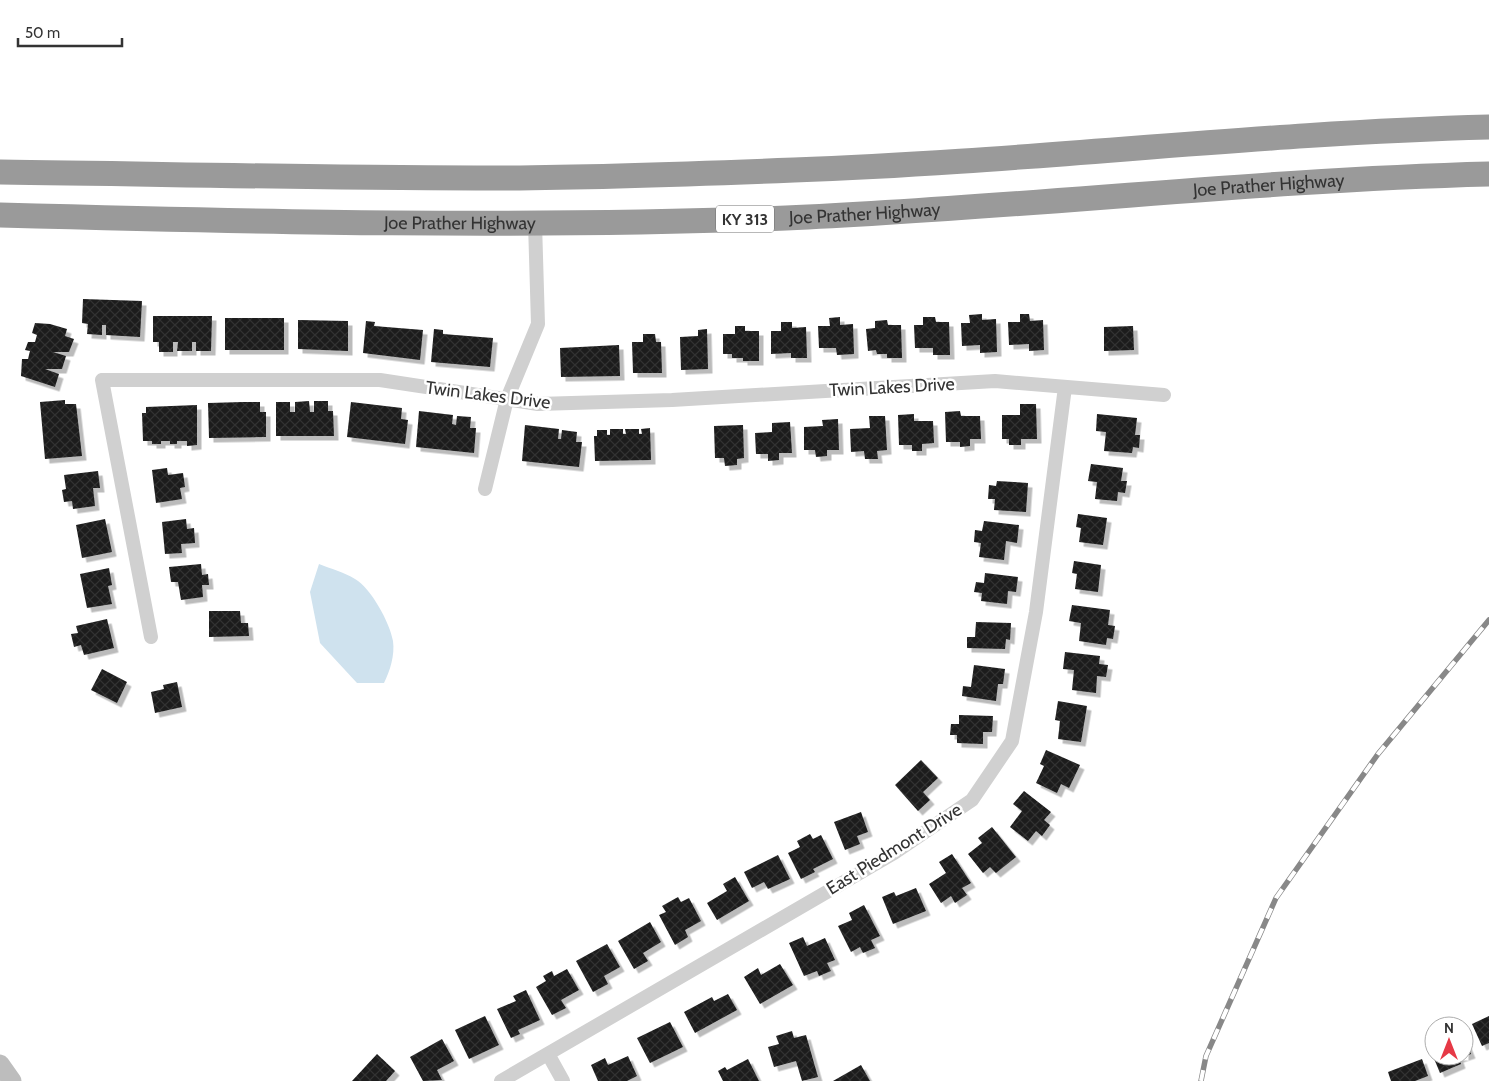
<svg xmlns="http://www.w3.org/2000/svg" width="1489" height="1081" viewBox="0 0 1489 1081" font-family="Cabin,sans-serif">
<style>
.water{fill:#cfe2ee}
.building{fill:url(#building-cross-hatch);filter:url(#shadow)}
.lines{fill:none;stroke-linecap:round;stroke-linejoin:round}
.street{stroke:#d0d0d0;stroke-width:14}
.secondary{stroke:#bdbdbd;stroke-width:19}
.highway{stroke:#9a9a9a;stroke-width:25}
.rail-casing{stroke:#888;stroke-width:5.5}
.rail{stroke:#fff;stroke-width:4;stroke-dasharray:11;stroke-linecap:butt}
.labels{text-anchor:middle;stroke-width:5;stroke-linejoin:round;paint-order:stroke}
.shield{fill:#fff;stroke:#707070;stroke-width:1}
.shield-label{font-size:16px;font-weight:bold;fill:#333}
.street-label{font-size:18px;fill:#333;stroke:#fff}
</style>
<defs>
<pattern id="building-cross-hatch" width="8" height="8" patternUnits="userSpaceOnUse" patternTransform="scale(1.25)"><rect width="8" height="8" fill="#1a1a1a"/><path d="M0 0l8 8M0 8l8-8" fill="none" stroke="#333"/></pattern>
<filter id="shadow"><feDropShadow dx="4.5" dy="4.5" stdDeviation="0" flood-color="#0004"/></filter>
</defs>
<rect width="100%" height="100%" fill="#fff"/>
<!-- water -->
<path class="water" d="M319,564C331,569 344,572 355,579C371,588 390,623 393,641C395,655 390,671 384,683H357L320,643L310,592Z"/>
<!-- building -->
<path class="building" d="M83,299L142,301L140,337L106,335V325H102V335L87,334L88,324L82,323Z
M982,314V320L996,319L997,352L980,353V345L962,346L961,323H970L969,315Z
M1020,314H1029L1030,321L1043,320L1044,350L1029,351V344L1009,345L1008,322H1020Z
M153,316H212L211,351H196V342H192V351H177L178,342H173V352H159V342H153Z
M840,317V325L853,324L854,354L837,355L836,348H819L818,326H830L829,318Z
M923,317H935L936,322H949L950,355H933V348H915L914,325H923Z
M225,318H284V350H225Z
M298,320L348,321V351L298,349Z
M887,320L888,325H901L902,358H887V354H877L876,350L868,351L866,329L875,328V321Z
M366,321L375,322L374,326L423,330L420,360L363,353Z
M781,322H792V328L806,327L807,358H791V353L771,354V331H781Z
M35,323L50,324L67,329L65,336L74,339L69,352H53L66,356L62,369H45L59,374L55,387L21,376L22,359H28L30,351L25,350L28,342H35L37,335L32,333Z
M735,326H745V331H759V361H743V358H732V354H723V334H735Z
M1133,326L1134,350L1104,351V327Z
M434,329L443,330V334L493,338L490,367L431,362Z
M707,329L708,369L681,370L680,337L698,336V330Z
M643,334H655L656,342H661L662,373H633L632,342H643Z
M619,345L620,376L561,377L560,348Z
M65,400V404H76L82,456L45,459L40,402Z
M309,401L310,412H314V401H328V411H333L334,436H276V402H290V412H295V402Z
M243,402H260V412H266V437L209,438L208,403Z
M351,402L402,408L401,419L408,420L405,444L347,437Z
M1020,404H1036L1037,439H1021V445H1009V439H1002V415H1020Z
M197,405V445L187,446V441H177V444H170V441H161V444H152V441H143L142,413H146V407Z
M419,411L453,415L452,424L456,425L457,416L471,417L470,428H476L474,453L416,447Z
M960,411L961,416H980L981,439H970V446L960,447V442H946L945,412Z
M914,414V421H933L934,443L922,444V451H912V445H899L898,415Z
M1097,414L1137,418L1135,435H1140L1139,448L1133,447L1132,453L1104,451L1106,432L1096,431Z
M869,416H885L887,450L877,451L878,459H865L864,451L851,452L850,429L870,428Z
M838,419L839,450H827V456L816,457L815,450H804V427L823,426L822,420Z
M790,422L792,453H779V460L768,461V454H756L755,433L772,432V423Z
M525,425L559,429L558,439H561L562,430L577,432L576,442H582L579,467L522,461Z
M743,425L744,458L737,459V465L725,466L724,458H715L714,426Z
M650,428L651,460L595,461L594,436H597V430H607V435H610V429H623V434H626L625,429H639V434H642L641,429Z
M1091,464L1123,468L1121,481H1127L1125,493L1118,492L1117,501L1095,499L1097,482L1088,481Z
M167,468L168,475L183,473L185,487L180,488L182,499L156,503L152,470Z
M98,471L100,488H93L95,506L73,509L72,501L64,502L62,490L66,489L64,475Z
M997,481L1028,483L1026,512L994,510L995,499H988L989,485L996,486Z
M1078,514L1107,518L1103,545L1079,542L1081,528L1076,527Z
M105,519L112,552L82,558L76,525Z
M186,519L187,529L194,528L195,543L181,544L182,553L165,554L162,522Z
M984,521L1019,525L1017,543L1006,541L1004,560L979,557L981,543L974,542L975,530L982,531Z
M1074,561L1101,565L1098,592L1075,589L1077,574L1072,573Z
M201,564L202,575L208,574L209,585H202L203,597L181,600L178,582H171L169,567Z
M109,568L112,585L108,586L112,604L87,608L80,574Z
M985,573L1018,577L1016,592L1008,591L1007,604L981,601L982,593L974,592L976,582L984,583Z
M1072,605L1110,610L1108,625L1115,626L1113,639L1107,638L1106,645L1079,641L1081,623L1069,621Z
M209,611H240L241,623H248L249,636L209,637Z
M107,619L114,648L84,655L81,645L74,647L71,634L78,633L76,626Z
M976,622L1011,623L1010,640L1006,639L1005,649L967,648V637H975Z
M1065,652L1100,656L1099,664L1108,665L1106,677L1097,676L1096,693L1072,690L1074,670L1063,669Z
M974,665L1005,669L1003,684H998L996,701L962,696L963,686L971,687Z
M102,669L127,682L117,703L91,690Z
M177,682L182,707L155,713L151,692L164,689L163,685Z
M1058,701L1087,706L1081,742L1058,739L1060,721L1055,720Z
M959,715L993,716L992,732H983V744L957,743V735H950L951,724H959Z
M1046,750L1080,765L1069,788L1061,784L1057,793L1036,783L1044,766L1040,764Z
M921,760L938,778L923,792L930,800L918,811L895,785Z
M1024,791L1051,812L1044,820L1050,825L1042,836L1036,831L1028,841L1010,827L1022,811L1013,804Z
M861,812L868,832L857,836L860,844L845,850L834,822Z
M992,827L1016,857L996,873L990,867L983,873L968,854L982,843L978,838Z
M810,834L813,839L821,835L833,859L813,869L815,872L801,879L788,853L800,847L797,841Z
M952,854L971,883L962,888L967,895L955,903L951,896L941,903L929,884L946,873L939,862Z
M778,855L790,879L768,889L764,882L752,888L744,872Z
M735,877L749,901L717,920L707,903L727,891L723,884Z
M916,888L926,911L893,924L882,897L894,892L896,896Z
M678,897L681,902L689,898L701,921L685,930L688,937L675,945L659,915L666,912L662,906Z
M864,905L880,936L871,940L875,948L863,953L860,947L851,952L838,926L852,920L849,913Z
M650,922L661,942L643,953L648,961L634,969L618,941Z
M803,937L807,946L825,938L835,960L827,963L831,971L819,976L817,971L804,976L789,943Z
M607,944L620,967L604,976L608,984L593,992L576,961Z
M780,964L793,985L760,1004L744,977L758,968L761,975Z
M567,969L579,990L561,1000L566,1008L552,1015L536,987L546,981L543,976L552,971L554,976Z
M526,990L540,1020L518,1030L520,1034L511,1038L497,1009L516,1001L513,996Z
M728,994L737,1010L695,1033L684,1012L712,997L714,1001Z
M485,1016L499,1045L469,1059L455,1030Z
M1489,1016V1043L1482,1046L1472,1024Z
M670,1022L683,1047L650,1063L637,1038Z
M792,1031L794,1038L806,1035L818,1077L802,1081L796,1061L774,1067L768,1047L779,1044L776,1036Z
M1464,1036L1471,1054L1459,1058L1461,1064L1440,1073L1430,1049L1434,1047V1056H1464Z
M442,1039L454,1061L437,1070L442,1080L423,1081L410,1057Z
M377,1054L395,1071L386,1081H352Z
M628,1056L637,1076L627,1081H598L591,1065L605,1058L608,1065Z
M748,1059L759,1081H723L718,1071L725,1067L727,1070Z
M1422,1059L1428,1076L1415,1081H1391L1388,1072Z
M861,1065L870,1081H833Z"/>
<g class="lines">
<!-- street -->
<path class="street" d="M485,489L507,399L538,324L535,223
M151,637L102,380H380L538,404L672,400L995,381L1164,395
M548,1054L563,1081
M501,1081L894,853L972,800L1012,741L1036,612L1065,387"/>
<!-- secondary -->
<path class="secondary" d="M0,1064L12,1081"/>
<!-- highway -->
<g class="highway">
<path d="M0,172C162,174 325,178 487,178C589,178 692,174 794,170C1026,162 1257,133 1489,127"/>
<path id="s1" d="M0,215C262,222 524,228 786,218C1021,208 1254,180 1489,174"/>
</g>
<!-- rail casing -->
<g class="rail-casing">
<path id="rail" d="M1201,1081L1206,1056L1276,898L1378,754L1489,620"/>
</g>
<!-- rail -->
<use href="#rail" class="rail"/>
</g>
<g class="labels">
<!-- shield labels -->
<rect class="shield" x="716" y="205.5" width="58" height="27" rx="4"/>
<g class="shield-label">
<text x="745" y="225">KY 313</text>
</g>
<!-- street labels -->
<g class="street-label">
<text dy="6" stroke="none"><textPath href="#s1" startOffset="1270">Joe Prather Highway</textPath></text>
<text dy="6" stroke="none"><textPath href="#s1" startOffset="865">Joe Prather Highway</textPath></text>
<text dy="6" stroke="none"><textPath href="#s1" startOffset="460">Joe Prather Highway</textPath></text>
<text transform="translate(892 387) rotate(-3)" y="6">Twin Lakes Drive</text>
<text transform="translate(488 395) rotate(7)" y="6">Twin Lakes Drive</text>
<text transform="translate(894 849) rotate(-32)" y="6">East Piedmont Drive</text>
</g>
</g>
<!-- north arrow -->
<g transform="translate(1449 1041)"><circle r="24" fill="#ffffff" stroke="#adadad"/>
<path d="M0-4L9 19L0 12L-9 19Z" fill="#e63946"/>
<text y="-8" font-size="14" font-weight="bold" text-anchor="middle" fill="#333333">N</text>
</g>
<!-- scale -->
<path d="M18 38v8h104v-8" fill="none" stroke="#333333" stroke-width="2.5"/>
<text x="25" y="38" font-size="15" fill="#333333" stroke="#ffffff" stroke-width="4" paint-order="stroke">50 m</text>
</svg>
